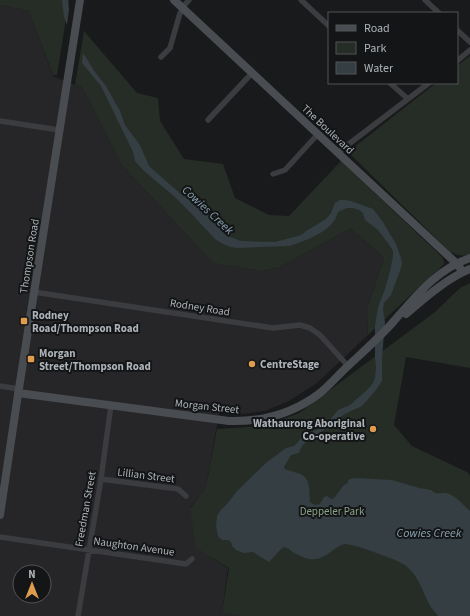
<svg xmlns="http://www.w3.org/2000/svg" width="470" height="616" viewBox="0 0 470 616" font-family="'Source Sans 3',sans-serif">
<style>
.built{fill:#262628;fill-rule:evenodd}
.green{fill:#262d26}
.water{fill:#343e43}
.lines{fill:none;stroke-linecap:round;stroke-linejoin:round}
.street{stroke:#3b3c40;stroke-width:5.5}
.secondary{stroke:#494c50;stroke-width:8}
.poi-dot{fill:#df9b4e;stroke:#141516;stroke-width:1.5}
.labels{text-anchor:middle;stroke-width:4;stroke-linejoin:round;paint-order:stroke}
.street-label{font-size:11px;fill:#adb3b9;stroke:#141516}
.poi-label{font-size:11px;font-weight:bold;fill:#adb3b9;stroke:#141516;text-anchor:start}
.park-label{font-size:11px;fill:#89a287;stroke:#141516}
.water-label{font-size:12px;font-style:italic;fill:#88a3b0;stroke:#141516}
</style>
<rect width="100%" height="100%" fill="#191a1b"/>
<!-- built -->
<path class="built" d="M0,5L29,11L53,76L75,85H81L122,165L213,263L263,271L280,267L351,228L384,258L367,309L368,335L317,383L289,401L265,411L243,414L219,413L206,487L190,508L197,548L228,568L222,613L242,616H0ZM20,572H44V596H20Z"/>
<!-- green -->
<path class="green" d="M0,0H69L57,75H53L29,11L0,5Z
M84,31L137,93L158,98L160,121L184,159L223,164L235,198L269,215L289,216L341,161L441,256L444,261V264L368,335L367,309L384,258L351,228L280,267L262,271L213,263L122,165L81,85H75Z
M470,56V254C463,257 457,255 450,252L348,152L436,83H457V66Z
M470,283V368L406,357L394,425L412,446L467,472L470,475V616H242L222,613L229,568L196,548L190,509L206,487L217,429L265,426L299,413L435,312L460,288Z"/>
<!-- water -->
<path class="water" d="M62,0H68L69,10L67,25L64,17Z
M83,53L95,72L106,86L120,111L125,125L140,145L149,166L183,196L195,202L210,215L230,237L241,241L275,242L298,236L303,234L306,231L326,219L331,213L335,203L340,200H345L351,201L373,209L383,222L396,244L401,258L402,263L401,268L391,295L384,303L383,309L385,322L382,359V380L380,384L376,390L362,406L345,414L333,422L320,433L305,443L302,446L299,453L291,455L284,467L285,469C290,471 295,472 300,474C311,478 309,492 310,502L315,505L320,504L324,497L327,496L331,499L334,498L344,485L348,483V480L354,478L392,480L419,488L431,490L435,493C438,494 442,493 445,493C455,494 463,505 470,511V616H438C435,612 431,608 429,604C422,590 419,576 405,565C398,560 354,544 345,544C340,545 336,548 332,551C320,560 312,562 298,555C293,553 290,549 285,547L282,548L269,562L253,552L244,553L236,550L232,546L231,542L228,540H222L218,536L216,526L217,516L220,511L227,504L238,490L267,462L286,448L294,446L297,443L302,437L318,429L328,422L338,410L350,405L367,390L373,383L375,378L376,368L375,357V326L378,307L385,289L390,271L393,256V251L388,243L377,229L365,220L363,213L359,210L353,208H347L338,212C337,215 336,218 334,221C326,233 303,242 289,246L237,248C228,247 222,244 215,239L187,209L175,197L157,182L143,170L135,161L133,152L101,86L82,63Z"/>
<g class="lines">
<!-- street -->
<path class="street" d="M301,0L329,26
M425,0L439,13
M182,8L189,0
M457,30L470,42
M161,57L170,48L180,13L184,10
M457,61L470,50
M390,83L408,99
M208,120L252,73
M0,121L59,130
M337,153L429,83
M273,174L285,170L318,134
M34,292L273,328L300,325L310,328L320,335L348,366
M0,386L19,389
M101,479L178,489L186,496
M0,537L186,564L192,559
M78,616L101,479L111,405"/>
<!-- secondary -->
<path class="secondary" d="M174,0L456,263L463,272
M406,314C426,297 446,279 470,269
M18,393L229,421C262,422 294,413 320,393C330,385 339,374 349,365C364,351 380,337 394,321C417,295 437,269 470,258
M0,515L17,401L80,0"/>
</g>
<!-- markers -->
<g class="poi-dot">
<rect x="20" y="317" width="8" height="8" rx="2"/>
<rect x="27" y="355" width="8" height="8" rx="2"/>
<circle cx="252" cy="364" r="4"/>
<circle cx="373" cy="429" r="4"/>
</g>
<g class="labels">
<!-- street labels -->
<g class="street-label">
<text transform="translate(328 129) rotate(43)" y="4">The Boulevard</text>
<text transform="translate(29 256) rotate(-81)" y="4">Thompson Road</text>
<text transform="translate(200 307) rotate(9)" y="4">Rodney Road</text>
<text transform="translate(207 406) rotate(6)" y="4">Morgan Street</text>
<text transform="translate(146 475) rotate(7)" y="4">Lillian Street</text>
<text transform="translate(85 509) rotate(-80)" y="4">Freedman Street</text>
<text transform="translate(134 546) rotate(8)" y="4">Naughton Avenue</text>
</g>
<!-- poi labels -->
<g class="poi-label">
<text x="32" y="319">Rodney<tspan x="32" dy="13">Road/Thompson Road</tspan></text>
<text x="39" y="357">Morgan<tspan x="39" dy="13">Street/Thompson Road</tspan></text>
<text x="260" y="368">CentreStage</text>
<text x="365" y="427" text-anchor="end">Wathaurong Aboriginal<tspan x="365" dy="13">Co-operative</tspan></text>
</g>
<!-- park labels -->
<g class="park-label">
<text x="332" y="515">Deppeler Park</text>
</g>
<!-- water labels -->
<g class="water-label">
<text transform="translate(208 210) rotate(43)" y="4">Cowies Creek</text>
<text x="429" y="537">Cowies Creek</text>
</g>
</g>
<!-- legend -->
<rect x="328" y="12" width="130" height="72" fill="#141516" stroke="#515457"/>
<rect x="336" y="25" width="20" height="6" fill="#494c50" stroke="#515457"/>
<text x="364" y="32" font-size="12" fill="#adb3b9">Road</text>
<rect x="336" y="42" width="20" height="12" fill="#262d26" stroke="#515457"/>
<text x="364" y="52" font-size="12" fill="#adb3b9">Park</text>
<rect x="336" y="62" width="20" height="12" fill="#343e43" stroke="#515457"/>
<text x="364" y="72" font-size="12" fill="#adb3b9">Water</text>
<!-- north arrow -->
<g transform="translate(32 584)"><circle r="19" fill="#141516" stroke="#515457"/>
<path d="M0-3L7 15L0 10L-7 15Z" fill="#df9b4e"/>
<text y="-6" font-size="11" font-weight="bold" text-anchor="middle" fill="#adb3b9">N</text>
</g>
</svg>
